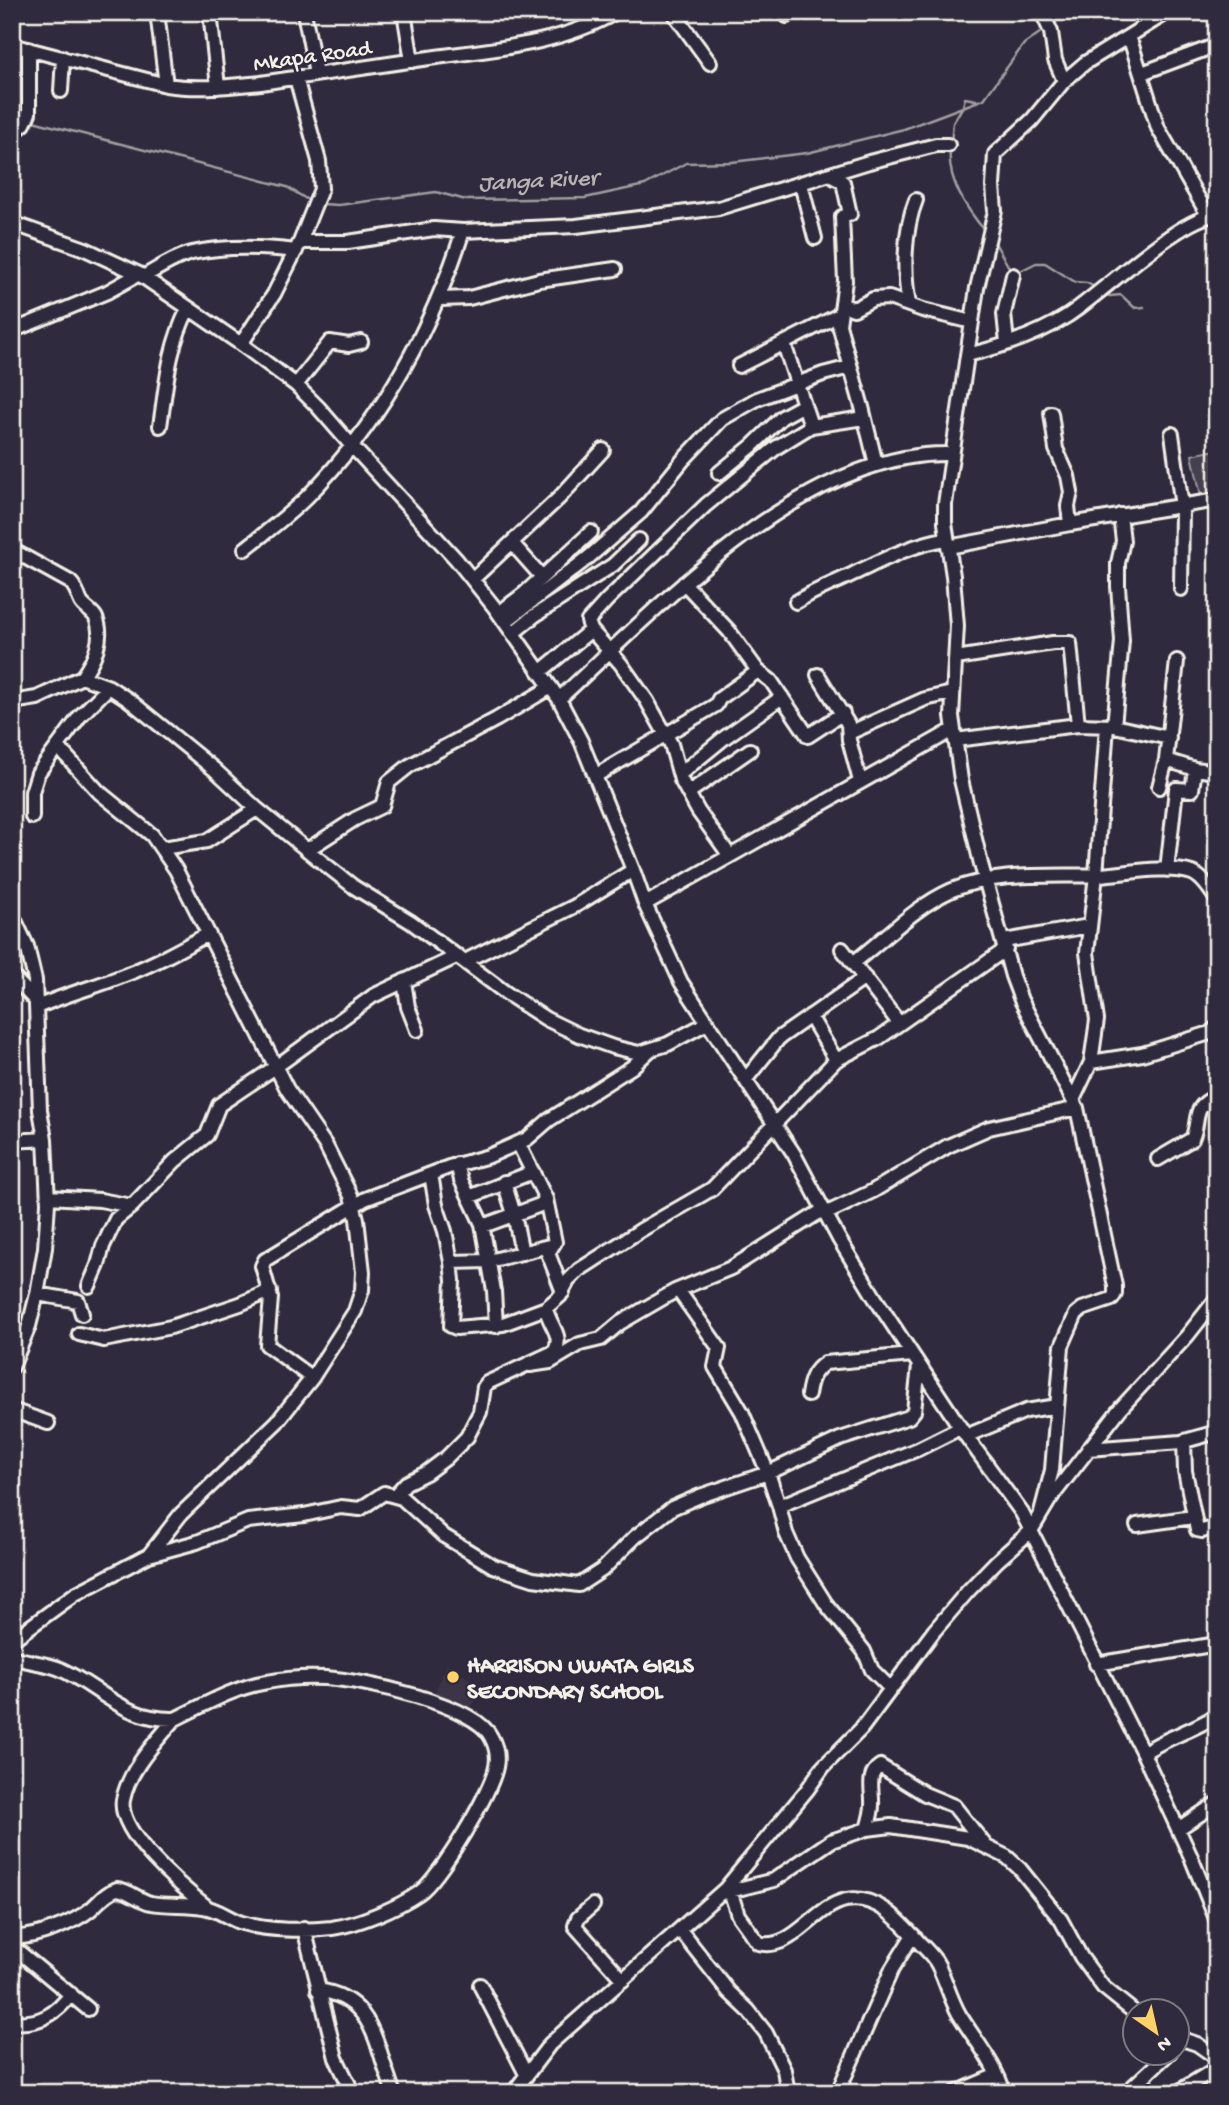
<svg xmlns="http://www.w3.org/2000/svg" width="1229" height="2105" viewBox="0 0 1229 2105" font-family="'Gochi Hand',sans-serif">
<style>
.built{fill:#3b3647}
.park{fill:#454050;stroke:#9c989c;stroke-width:2}
.lines{fill:none;stroke-linecap:round;stroke-linejoin:round}
.stream{stroke:#a19ea0;stroke-width:2.5}
.minor-casing{stroke:#f4f1e8;stroke-width:18}
.minor{stroke:#2f2a3d;stroke-width:12}
.poi-dot{fill:#ffd166;stroke:#2f2a3d;stroke-width:2.5}
.labels{text-anchor:middle;stroke-width:5;stroke-linejoin:round;paint-order:stroke}
.street-label{font-size:23px;fill:#f4f1e8;stroke:#2f2a3d}
.poi-label{font-size:23px;font-weight:bold;fill:#f4f1e8;stroke:#2f2a3d;text-anchor:start}
.water-label{font-size:24px;font-style:italic;fill:#b6b2b2;stroke:#2f2a3d}
</style>
<rect width="100%" height="100%" fill="#2f2a3d"/>
<filter id="ink" filterUnits="userSpaceOnUse"><feTurbulence type="fractalNoise" baseFrequency=".0143" numOctaves="2"/><feDisplacementMap in="SourceGraphic" scale="14" xChannelSelector="R" yChannelSelector="G"/><feConvolveMatrix kernelMatrix="1 2 1 2 8 2 1 2 1" color-interpolation-filters="sRGB"/></filter>
<g filter="url(#ink)">
<!-- built -->
<path class="built" d="M447,1664L485,1690L467,1711L432,1698Z"/>
<!-- park -->
<path class="park" d="M1216,450L1217,496L1202,500L1192,455Z"/>
<g class="lines">
<!-- stream -->
<path class="stream" d="M1052,24L1069,12
M12,117L23,118
M29,120L287,187L311,202
M951,143L953,123L963,106L965,98L976,100
M950,150C947,180 966,208 985,231
M321,204L339,205L436,192L466,200L585,198L645,185L686,163L732,162L807,153L904,129L984,99L1024,44L1044,30
M994,241L1011,271
M1018,272L1036,263H1045L1075,282L1087,283L1096,288
M1104,294L1110,296L1121,295L1135,308L1144,307"/>
<!-- minor casing -->
<g class="minor-casing">
<path id="minor" d="M157,12L166,85
M210,12L218,87
M304,12L316,74
M404,12L412,61
M673,12L710,63
M784,12L787,16
M1042,12L1051,32L1055,60L1064,81
M1129,36L1158,128L1208,215
M12,45L166,85C198,90 229,86 261,83C319,74 377,66 436,57C497,49 561,44 616,12
M1142,73L1217,45
M61,91L63,58
M12,134L24,124L29,113V49
M834,173L835,178L843,182L850,214L842,217L845,281L839,325L862,407L876,464
M801,184L815,238
M12,223L85,249L139,274L241,344L296,385L318,407L351,445L456,559L495,608L559,699L581,741L633,870L645,904L681,982L794,1154L839,1239L875,1298L966,1436L1022,1513L1143,1753L1191,1857L1217,1921
M300,242H348L434,229L463,231L576,226L719,208L869,162L936,145H948
M143,277C159,268 175,257 192,253C225,246 263,247 296,251
M440,299L469,298L539,280L615,269
M909,304C903,272 904,230 916,200
M843,305L854,309L873,299L889,298L923,310L972,322
M12,331L107,292L139,274
M1007,343L1004,314L1013,275
M241,344L274,294L300,242L321,189L319,161L296,78
M784,344L811,426
M967,355C1001,347 1038,335 1067,316C1100,295 1182,215 1217,215
M739,366L839,315
M296,385L330,342L349,345L361,342
M1051,413L1056,449L1068,476L1071,492L1068,506L1070,524
M160,426C167,381 168,350 188,309
M1172,434L1182,507L1181,589
M719,473L752,446L782,417L804,405
M512,543L542,577
M948,547L1070,524L1217,500
M245,549C266,532 288,516 307,497C380,423 431,330 463,231
M12,550L70,582C77,588 77,594 81,602C84,608 93,611 96,618C105,638 93,662 82,677
M473,579L559,498L603,450
M684,583L729,631L758,671L771,681L808,736L843,713
M796,602C815,590 835,583 855,573C885,559 913,544 946,539
M499,613L525,593L591,532
M505,622L589,557L641,512L683,460L722,419L757,399L823,374L850,367
M513,633L534,616L613,565L639,540
M956,658L1053,643H1070L1078,725
M540,672L591,630
M818,675L848,724L849,740L860,781
M559,699C660,606 805,449 952,454
M12,702L37,698L82,677L109,687L129,700L215,770L257,809L317,858L354,887L411,922L506,993L546,1019L579,1035L613,1047L639,1053L668,1044L707,1023
M1114,726L1122,641L1118,586V563L1123,541L1120,515
M849,733L925,699L952,693
M955,740L1078,725L1114,726L1169,738
M58,747L99,792L152,835L176,870L287,1089L326,1146L351,1196L357,1219L363,1272L362,1290L355,1311L312,1378L277,1422L181,1514L149,1555
M1166,760L1195,769L1217,772
M680,774L724,738L782,697
M595,776L716,705L719,699L758,671
M1159,787L1166,760L1177,661
M688,793L750,750
M32,817V792L38,773L80,716L109,687
M162,848L207,841L257,809
M307,850L355,819L382,806L389,782L409,766L497,719L551,687
M730,856L698,811L681,780L671,744L647,701L621,664L591,630L588,621L607,600L706,505L777,447L811,426L864,418
M1167,870L1176,789L1192,790L1195,769
M645,904L953,730
M12,914L27,946L35,980L40,1110L45,1139L48,1203L45,1248L37,1294L29,1326L12,1367
M1004,941L1089,926
M842,949L899,1023
M465,961L575,906L633,870
M853,963C886,938 914,907 952,890C998,871 1052,877 1101,875C1127,873 1167,865 1192,873C1203,877 1211,891 1217,900
M12,976L35,1000
M404,981L408,1007L417,1030
M37,1007C66,994 96,987 125,975C154,964 181,949 208,934
M810,1016L836,1060
M1091,1062L1142,1054L1210,1033L1217,1027
M746,1079L779,1038L865,978
M1073,1100L1091,1062L1097,1020L1087,953L1096,875L1107,726
M12,1141L45,1139
M518,1143L546,1199L555,1242L548,1253L563,1292
M1158,1159L1192,1139C1201,1118 1190,1108 1217,1096
M457,1164L461,1180L482,1224L494,1291L496,1326
M431,1174L436,1205L445,1231L451,1262L453,1280L451,1326L456,1328L503,1324L546,1308L560,1296L568,1281L579,1270L641,1230L712,1189L836,1060L879,1038L1006,949
M504,1182L514,1214L522,1253
M48,1197L100,1200L132,1206
M469,1197L533,1172
M825,1214L873,1191L948,1146L989,1128L1077,1108
M483,1226L540,1205L546,1199
M451,1262L489,1261L553,1245
M89,1286L98,1265L103,1246L116,1219L132,1206L175,1161L207,1135L219,1105L277,1066L373,996L458,956
M678,1290L719,1348L715,1367L742,1412L768,1473L779,1506L786,1533L797,1558L826,1604L864,1651L872,1670L891,1689
M37,1294L78,1301L82,1314
M79,1334L104,1340L171,1327L240,1304L270,1291
M530,1365L550,1362L580,1344L601,1339L620,1323L675,1291L731,1268L823,1210
M312,1378L267,1345L271,1298L262,1266L265,1260L365,1199L449,1167L489,1156L527,1139L549,1120L632,1067L649,1051
M808,1395C810,1381 813,1371 825,1363L912,1355
M12,1410L48,1423
M966,1436L1026,1411L1057,1406
M1184,1441L1185,1471L1197,1530L1202,1531L1217,1527
M1088,1449L1181,1442L1217,1432
M395,1495L406,1483L426,1473L446,1458L467,1437L480,1412L484,1387L487,1383L554,1352C565,1336 548,1324 546,1308
M779,1506L918,1449L960,1428
M1041,1512L1052,1470L1062,1346L1076,1314L1082,1309L1112,1299L1115,1294V1286L1077,1108L1021,1000L1012,976L981,864L961,780L952,716L957,626L953,576L945,523V504L977,288L995,211L993,186L995,154L1032,120L1064,81L1085,63L1168,12
M1137,1525L1193,1517
M12,1640L75,1594L149,1555L197,1542L248,1521L304,1515L341,1507L360,1509L384,1493L402,1498L444,1536L493,1566L533,1579L579,1585L602,1570L635,1537L672,1508L700,1496L768,1473L840,1439L909,1417L914,1411L919,1366
M12,1657C27,1662 46,1663 60,1669C102,1688 123,1720 175,1719C204,1705 235,1687 267,1682C287,1678 306,1677 325,1678C361,1680 475,1704 491,1737C496,1746 498,1757 496,1767C491,1793 440,1878 419,1893C397,1908 359,1924 332,1928C305,1931 268,1931 242,1923C229,1919 216,1908 203,1907C186,1904 168,1906 151,1903C138,1900 129,1890 117,1889C106,1892 99,1902 91,1909C74,1923 34,1939 12,1937
M1096,1664L1217,1644
M175,1719C155,1743 129,1769 123,1800C117,1833 183,1888 207,1907
M1143,1753C1166,1737 1193,1731 1217,1715
M867,1829C869,1822 872,1813 872,1805C873,1791 866,1775 880,1766L925,1794L954,1806L985,1845
M1178,1829L1217,1803
M730,1891L738,1915L758,1943C793,1952 813,1907 846,1900C876,1894 899,1920 917,1940C924,1948 933,1955 938,1965C946,1981 950,1998 959,2014C974,2039 996,2064 1004,2093
M722,1893L774,1880L831,1841L867,1829L891,1826L968,1838L1007,1857L1020,1869L1061,1920L1081,1957L1103,1987L1134,2012
M593,1905L578,1918L575,1926L623,1980
M304,1928L336,2058L353,2093
M680,1930L729,1992L748,2010L766,2033L784,2070L788,2093
M12,1946L88,2009
M480,1985L526,2074
M318,1990C360,1996 372,2023 383,2061C386,2072 391,2082 393,2093
M12,2022C38,2025 56,2015 71,1994
M1176,2037L1197,2044L1217,2058
M841,2085L892,1969L913,1935
M1178,2092L1217,2068
M513,2093L550,2044L725,1889L807,1790L823,1767L861,1729L934,1631L968,1591L997,1561L1031,1531L1050,1499L1120,1409L1187,1336L1217,1298
M955,2093L997,2075
M1126,2093L1170,2052"/>
</g>
<!-- minor -->
<use href="#minor" class="minor"/>
</g>
</g>
<!-- markers -->
<circle class="poi-dot" cx="453" cy="1677" r="7"/>
<g class="labels">
<!-- street labels -->
<g class="street-label">
<text transform="translate(312 54) rotate(-8)" y="8">Mkapa Road</text>
</g>
<!-- poi labels -->
<g class="poi-label">
<text x="467" y="1672">HARRISON UWATA GIRLS<tspan x="467" dy="26">SECONDARY SCHOOL</tspan></text>
</g>
<!-- water labels -->
<g class="water-label">
<text transform="translate(538 179) rotate(-3)" y="8">Janga River</text>
</g>
</g>
<!-- margin -->
<rect width="1229" height="2105" fill="none" stroke="#2f2a3d" stroke-width="42"/>
<rect x="21" y="21" width="1187" height="2063" fill="none" stroke="#f4f1e8" stroke-width="2.5" filter="url(#ink)"/>
<!-- north arrow -->
<g transform="translate(1156 2032) rotate(146)"><circle r="33" fill="#2f2a3d" stroke="#7e7a81" stroke-width="2"/>
<path d="M0-5L12 26L0 18L-12 26Z" fill="#ffd166"/>
<text y="-10" font-size="19" font-weight="bold" text-anchor="middle" fill="#f4f1e8">N</text>
</g>
</svg>
